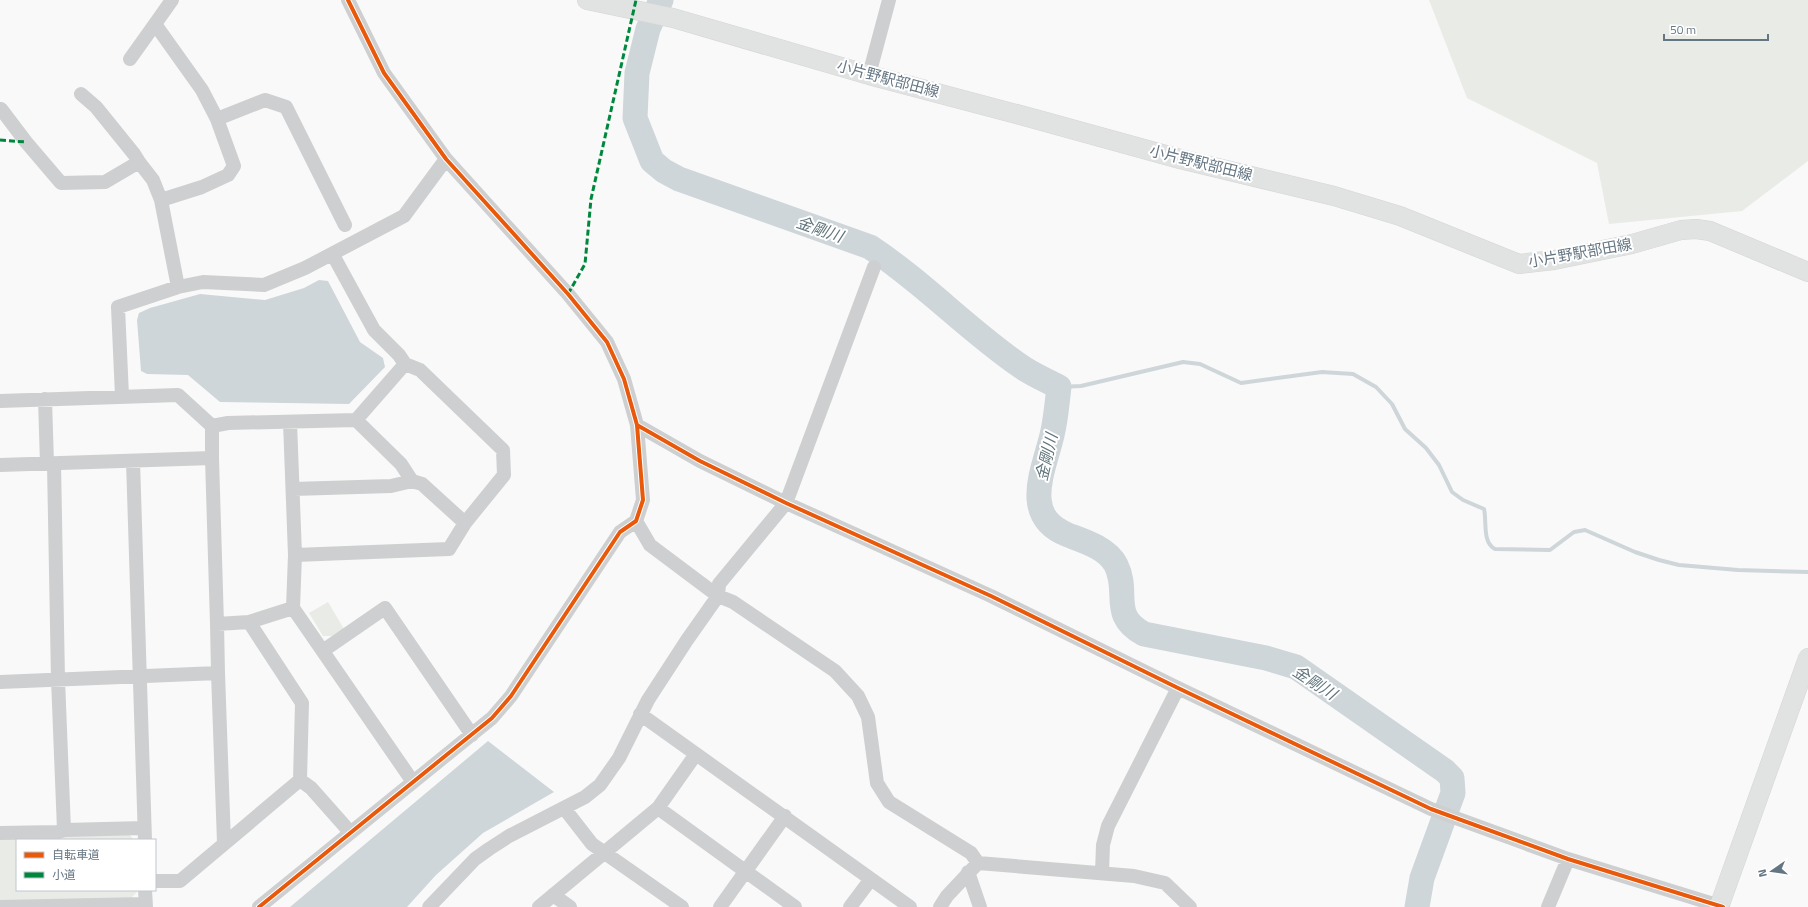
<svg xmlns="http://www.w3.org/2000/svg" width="1808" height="907" viewBox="0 0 1808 907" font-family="'Titillium Web','Noto Sans JP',sans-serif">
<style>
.green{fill:#e8ebe6}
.water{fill:#ced6d9}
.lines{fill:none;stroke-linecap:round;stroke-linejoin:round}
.stream{stroke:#ced6d9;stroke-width:4}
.river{stroke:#ced6d9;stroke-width:25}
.secondary-casing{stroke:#d5d6d7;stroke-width:20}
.street{stroke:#cecfd0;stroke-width:14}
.secondary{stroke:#e1e2e2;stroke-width:19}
.quiet{stroke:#00873e;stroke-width:3;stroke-dasharray:6 3;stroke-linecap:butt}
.cycleway-casing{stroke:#fff;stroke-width:6}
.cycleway{stroke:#e8590c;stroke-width:4}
.labels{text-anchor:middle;stroke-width:4;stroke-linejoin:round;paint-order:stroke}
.street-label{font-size:15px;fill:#657683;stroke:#fff}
.water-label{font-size:16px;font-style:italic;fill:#60757c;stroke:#fff}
</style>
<rect width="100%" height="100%" fill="#f9f9f9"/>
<!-- green -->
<path class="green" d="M1429,0H1808V161L1742,211L1609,224L1597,163L1467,98Z
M328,602L344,629L332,636H323L309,613Z
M129,834L134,840H17V890H139L131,898L0,901V837Z"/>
<!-- water -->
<path class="water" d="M319,280L328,281L360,342L383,358L385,367L349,404L220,402L188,375L147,374L141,371L137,320L139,313L150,308L200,294L265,300L304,288Z
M488,741L554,792L483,833L436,875L407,907H290Z"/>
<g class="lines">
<!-- stream -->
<path class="stream" d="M1059,387L1081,386L1183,362L1200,364L1241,383L1322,372L1353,374L1376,387L1392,404L1405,429L1426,448L1439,465L1452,492L1463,500L1484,509C1487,522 1482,542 1495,549L1550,550L1574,532L1585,530L1635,552L1659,560L1679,565L1738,570L1808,572"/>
<!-- river -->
<path class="river" d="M661,0L648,29L637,73L635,118L652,161L664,171L679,179L870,247C923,282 967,329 1019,365C1031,374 1046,380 1059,387C1057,402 1056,419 1052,435C1044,470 1020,516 1068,535C1084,541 1107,548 1116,565C1130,593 1109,615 1144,634L1266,658L1296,667L1445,771L1452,778L1453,793L1422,878L1417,907"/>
<!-- secondary casing -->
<g class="secondary-casing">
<path id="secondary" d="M587,0L673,18L869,75L1035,119L1180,159L1334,196L1400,216L1519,264L1554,260L1632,244L1681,230L1696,229L1710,231L1808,272
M1719,907L1808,658"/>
</g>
<!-- street -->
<path class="street" d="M172,0L155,24L202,90L217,119L234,166L228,175L202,187L161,200L178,287
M130,59L155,24
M869,75L889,0
M81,94L96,107L134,154L139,162
M1,109L26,142L61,183L105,182L139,162L153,180L161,200
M217,119L265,100L286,107L345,225
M122,396L118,307L178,287L203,282L264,285L305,268L404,216L446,159
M45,399L47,464
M0,401L178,395L212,426V458L0,465
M637,425L700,461L786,503L991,596L1178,688L1431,809L1568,859L1723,907
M212,426L228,423L356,420L405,364
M212,458L217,624
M133,461L145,840
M54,464L58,679L64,830L144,828
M412,481L422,484L465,523
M293,489L391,486L412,481L401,464L356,420
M636,521L650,545L718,596L733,602L835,671L858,696L868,717L877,783L889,802L971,853L978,863
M295,555L449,549L465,523L504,475L503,450L420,370L405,364L399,355L374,330L333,255
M293,608L413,782
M324,650L385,608L472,735
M218,673L224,843
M0,682L218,673L217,624L249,622L293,608L295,555L290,422
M640,714L910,907
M300,780L311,788L350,832
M564,808L592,844L682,907
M658,808L795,907
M0,833L58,832L64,830
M968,872L980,907
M1102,873L1103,845L1108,826L1178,688
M155,881H180L300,780L302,703L249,622
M145,890L146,907
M553,895L570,907
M0,907L145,904
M259,907L492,718L511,696L620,532L636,521L643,500L637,425L624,379L607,342L568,294L446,159L384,73L348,0
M429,907L475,859L489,849L509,836L585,797L600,785L619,758L648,700L687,640L718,596L719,584L786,503L874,267
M539,907L658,808L696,754
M720,907L785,816
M850,907L871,879
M940,907L947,896L978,863L1134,876L1165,883L1190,907
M1548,907L1568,859"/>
<!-- secondary -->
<use href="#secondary" class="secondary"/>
<!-- quiet -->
<path class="quiet" d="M0,140L26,142
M568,294L585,264L591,199L636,0"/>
<!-- cycleway casing -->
<g class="cycleway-casing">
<path id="cycleway" d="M637,425L700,461L786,503L991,596L1178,688L1431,809L1568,859L1723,907
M259,907L492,718L511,696L620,532L636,521L643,500L637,425L624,379L607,342L568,294L446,159L384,73L348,0"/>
</g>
<!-- cycleway -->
<use href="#cycleway" class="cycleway"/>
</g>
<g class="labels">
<!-- street labels -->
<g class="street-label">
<text transform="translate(888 79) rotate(15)" y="5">小片野駅部田線</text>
<text transform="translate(1201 163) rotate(14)" y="5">小片野駅部田線</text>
<text transform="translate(1580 253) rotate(-10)" y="5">小片野駅部田線</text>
</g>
<!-- water labels -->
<g class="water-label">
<text transform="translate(820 229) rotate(19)" y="6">金剛川</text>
<text transform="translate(1046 457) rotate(-77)" y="6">金剛川</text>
<text transform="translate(1315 682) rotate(33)" y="6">金剛川</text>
</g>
</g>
<!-- legend -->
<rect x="16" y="839" width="140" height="52" fill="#ffffff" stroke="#c1c8cd"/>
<rect x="24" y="852" width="20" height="6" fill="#e8590c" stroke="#c1c8cd"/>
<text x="52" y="859" font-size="12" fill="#657683">自転車道</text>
<rect x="24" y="872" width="20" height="6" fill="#00873e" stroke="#c1c8cd"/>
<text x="52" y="879" font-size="12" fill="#657683">小道</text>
<!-- north arrow -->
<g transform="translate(1772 871) rotate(257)" stroke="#ffffff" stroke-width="3" paint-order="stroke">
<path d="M0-3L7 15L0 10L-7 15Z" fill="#657683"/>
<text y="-6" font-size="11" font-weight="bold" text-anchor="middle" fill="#657683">N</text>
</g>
<!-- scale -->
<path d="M1664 34v6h104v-6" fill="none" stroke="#657683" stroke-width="2"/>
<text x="1670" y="34" font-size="12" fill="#657683" stroke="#ffffff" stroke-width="3" paint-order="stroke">50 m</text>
</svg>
